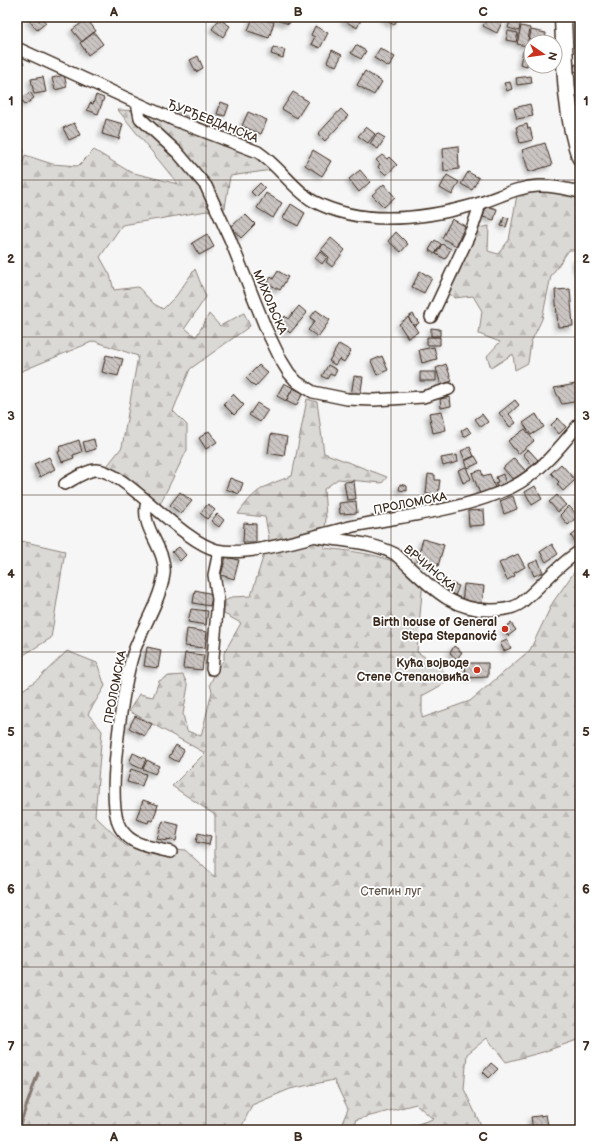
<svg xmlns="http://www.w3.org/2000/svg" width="597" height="1147" viewBox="0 0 597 1147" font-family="'Balsamiq Sans',sans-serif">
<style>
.forest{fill:url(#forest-firs);stroke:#8b827a}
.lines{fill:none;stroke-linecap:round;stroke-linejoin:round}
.stream{stroke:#847972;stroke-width:3}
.building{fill:url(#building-back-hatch);stroke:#3b2a1e;filter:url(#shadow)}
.street-casing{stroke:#3b2a1e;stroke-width:14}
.secondary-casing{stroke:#3b2a1e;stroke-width:19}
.street{stroke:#fff;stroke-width:11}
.secondary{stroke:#fff;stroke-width:16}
.grid{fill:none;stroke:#3b2a1e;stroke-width:1;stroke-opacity:0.55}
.poi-dot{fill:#c8321e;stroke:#fff;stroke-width:1.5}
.labels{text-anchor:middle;stroke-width:3.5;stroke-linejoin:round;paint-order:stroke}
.street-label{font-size:12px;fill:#3b2a1e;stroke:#fff}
.poi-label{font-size:12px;font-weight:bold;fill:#3b2a1e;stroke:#fff;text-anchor:end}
.park-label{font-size:12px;fill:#63564c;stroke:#fff}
.neatline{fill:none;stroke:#3b2a1e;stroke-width:1.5}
.grid-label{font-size:13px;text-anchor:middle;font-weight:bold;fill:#3b2a1e}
</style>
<defs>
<pattern id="forest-firs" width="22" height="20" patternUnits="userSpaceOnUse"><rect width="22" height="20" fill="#dbd9d6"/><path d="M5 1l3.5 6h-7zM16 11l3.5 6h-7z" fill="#bdbab7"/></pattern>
<pattern id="building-back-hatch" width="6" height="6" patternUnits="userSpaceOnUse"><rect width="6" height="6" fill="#c9c3c1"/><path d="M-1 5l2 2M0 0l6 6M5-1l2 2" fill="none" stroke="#a49f9c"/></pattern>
<filter id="shadow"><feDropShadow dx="-3" dy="3" stdDeviation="2" flood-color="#0004"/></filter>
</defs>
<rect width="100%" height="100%" fill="#f7f6f6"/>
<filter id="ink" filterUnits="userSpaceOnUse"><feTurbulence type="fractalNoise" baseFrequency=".025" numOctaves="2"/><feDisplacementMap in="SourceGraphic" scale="8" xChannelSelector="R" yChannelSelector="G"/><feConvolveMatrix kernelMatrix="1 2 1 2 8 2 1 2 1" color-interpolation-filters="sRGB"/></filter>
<g filter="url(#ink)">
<!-- forest -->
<path class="forest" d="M118,110L177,112L254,143L279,169L230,176L225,208L122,225L100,257L110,275L114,290L138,287L154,304L163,309L176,296L195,269L206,297L185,328L196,337L209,314L220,326L244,313L250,326L190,369L173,411L187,425V450L157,510L104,470L122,447L138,356L94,341L17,373V189L25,155L52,164L78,166L94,150L130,172L178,184Z
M518,189L580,194V250H569L551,276L542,319L531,342L528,363L515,370L513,354L491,368L487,356L500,342L479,334L482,311L473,296L454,298L444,288L472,229L489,226L488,251L498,254L509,240Z
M307,399L317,402L324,453L387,477L382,483L338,479L324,489L326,517L324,548C359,552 396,555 423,580L417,652L442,668L447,682L422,696V718L470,701L530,650L553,602L580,564V1039L543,1052L506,1062L487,1038L467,1054L464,1089L483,1130H400L433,1119L416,1104L355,1120L358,1130H339L348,1109L334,1080L290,1089L252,1105L240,1130H17V694L38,679L67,651L97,663L105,686L88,714L102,731L95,816L126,846L185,850L215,877V815L172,786L205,753L129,711L139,694L153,697L159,681L169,676L183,675L188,686L183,714L187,731L201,736L212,692L210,684L218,667L224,660V653L241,623L224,614L225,601L232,597L251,596L269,538L265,517L238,514C255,489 264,486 292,476Z
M17,540L65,551L51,638L17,659Z"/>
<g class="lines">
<!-- stream -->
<path class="stream" d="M18,1130L38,1073"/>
</g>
<!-- building -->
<path class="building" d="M33,17H36L39,21L42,18L46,23L37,30L29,20Z
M253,17L274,22L269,38L248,31Z
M274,17H291L289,24L273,19Z
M345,17H360L362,18L357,28L343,20Z
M381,17H399L394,25Z
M488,17L504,18L497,33L483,26Z
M511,18L521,20L519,31L508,28Z
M87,19L96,31L82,42L72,30Z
M219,19L230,26L223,37L212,29Z
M315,26L328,33L320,48L311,44L315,37L311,35Z
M521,26L530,28L527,46L517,44Z
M531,30L546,33L545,42H531V49L528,48Z
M508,31L518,33L516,42L506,40Z
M94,32L103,44L88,55L80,43Z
M356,45L366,51L361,59L351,53Z
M273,47L285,50L283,58L271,54Z
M380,48L395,57L389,67L374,58Z
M332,50L342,55L336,66L327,62Z
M523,51L530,52L527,66L520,64Z
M531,51V64H528Z
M198,56L203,68L196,72L190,60Z
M17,59L24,63L18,73H17Z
M575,64L580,66V73L573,71Z
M365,71L382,82L374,95L357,85Z
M64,75L67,87L55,90L52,78Z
M531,76L532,83L517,85L516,78Z
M43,77L46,92L34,94L31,79Z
M510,82L512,89L507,91L504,83Z
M30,92L34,98L25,105L21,99Z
M293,92L308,101L297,118L282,109Z
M96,95L104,98L98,114L87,110L90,103L93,104Z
M221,102L229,105L225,116L217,114Z
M530,104L533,116L517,119L514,108Z
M341,109L348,116L325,141L318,134Z
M248,112L267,120L261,134L242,126Z
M106,119L123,124L119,139L102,134Z
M74,123L80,135L69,140L63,128Z
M527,124L528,129L530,128L533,140L520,143L516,127Z
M366,127L375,134L368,143L358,136Z
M377,133L385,138L378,149L370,144Z
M17,135L24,152L17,155Z
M545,143L552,165L529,172L522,150Z
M458,146L459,169L444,171L443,148Z
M313,150L331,161L322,176L305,165Z
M382,155L387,159L389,157L397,165L386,175L378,167L380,164L376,160Z
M360,170L370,182L359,192L349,179Z
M468,172L479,178L472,190L461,184Z
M447,175L459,182L452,195L440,188Z
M260,183L265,188L256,197L251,192Z
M384,184L395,197L384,207L372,195Z
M266,193L282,203L273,218L257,208Z
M291,204L305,213L298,226L283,218Z
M486,206L497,209L494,220L483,217Z
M245,214L255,224L241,238L231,227Z
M504,217L509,218L506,227L501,226Z
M452,219L465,226L456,246L442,238Z
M396,232L408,244L401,252L388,241Z
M207,234L214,247L199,255L192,243Z
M331,238L345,250L332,267L326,262L329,257L321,250Z
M435,240L441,244L435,254L429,250Z
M442,244L451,249L445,259L436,254Z
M320,251L327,257L322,264L315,258Z
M580,259V270L578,271L575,260Z
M278,271L288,277L280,290L267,283L271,277L273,279Z
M420,271L432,278L424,293L412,287Z
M570,289L573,326L558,327L555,290Z
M299,306L307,313L290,333L279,323L285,316L288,319Z
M316,310L330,320L318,337L308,330L315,321L310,318Z
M413,314L419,323L414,326L408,317Z
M408,317L418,332L408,338L399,324Z
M431,328L440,329V336H431Z
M427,337H440V345H427Z
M339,344L351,351L344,362L339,359L335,365L329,361Z
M434,347L437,359L422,363L419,350Z
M106,355L123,359L118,376L102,372Z
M382,356L388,370L377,375L371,361Z
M446,364L452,381L441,385L436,368Z
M259,365L268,373L255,387L246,378Z
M328,365L337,370L334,376L330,374L327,379L322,376Z
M420,372H436V381H420Z
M354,376L363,377L360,397L351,396Z
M284,383L293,388L286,401L277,396Z
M580,383V400L576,384Z
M576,384L579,401L562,404L554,388Z
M293,388L303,393L296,406L286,401Z
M233,394L244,405L234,415L223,404Z
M450,397L451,406L441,408L440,399Z
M515,400L519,405L509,414L516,423L510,427L499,413Z
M257,403L268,410L260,422L249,415Z
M442,411L446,430L433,433L429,413Z
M482,414L488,422L481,427L475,419Z
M536,414L544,427L531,435L523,423Z
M558,418L566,427L559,434L551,425Z
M467,427L471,433L464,437L461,431Z
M525,429L534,441L518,454L508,441Z
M209,431L217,442L206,449L199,438Z
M271,434L287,437L284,456L268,453Z
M94,439L96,449L86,452L83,442Z
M79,440L82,452L73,455L74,458L62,462L58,452L60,451L59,447Z
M470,447L474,456L465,460L461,451Z
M528,449L538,460L532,465L523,454Z
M457,455L458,462L443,466L441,458Z
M475,456L479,463L468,468L465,461Z
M49,457L55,469L40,477L34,464Z
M514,458L526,471L514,481L503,468Z
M561,464L575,480L563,491L557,484L559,482L551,473Z
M466,467L471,479L463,483L458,470Z
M481,470L483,476L490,474L495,488L480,494L472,473Z
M580,471V484L576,472Z
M428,474L435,475V480H440L438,495L426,494Z
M503,474L506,484L497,487L495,483L498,482L496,477Z
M230,478L243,483L239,494L226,489Z
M354,481L356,499L347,500L344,482Z
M400,484L407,486V491L399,490Z
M535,486L542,499L532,505L525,492Z
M180,492L192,501L181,514L170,505Z
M557,495L566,505L558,512L549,502Z
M513,496L517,509L504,514L500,501Z
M580,499V508L576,501Z
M356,501L357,513L340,514L339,503Z
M208,504L215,510L207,519L200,513Z
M569,506L578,516L568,525L560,515Z
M484,510L485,525L469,526L468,511Z
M217,514L224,520L219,527L211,521Z
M244,523L256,524V542H243Z
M576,532L580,537V543L577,545L571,536Z
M423,539L444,545L438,566L417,560Z
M552,544L558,554L546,562L540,552Z
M179,547L186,555L180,561L172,552Z
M518,554L525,567L514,573L515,576L507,580L499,563Z
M226,557L239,560L234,579L221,575Z
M538,560L543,572L534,576L529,564Z
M451,583L459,586L455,596L447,593Z
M464,584L484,586L482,605L462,604Z
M195,590L213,594L210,606L193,603Z
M191,609L208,611L206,625L188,622Z
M511,623L516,630L508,636L503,629Z
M187,629L207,632L205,648L185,646Z
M507,640L511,648L504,651L500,643Z
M454,646L462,652L457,659L450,653Z
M147,647L161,650L158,668L144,666Z
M185,653L204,655L202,670L183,668Z
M465,663H488V677L466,678Z
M135,716L152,724L145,736L129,728Z
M176,745L184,750L178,762L169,757Z
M133,753L146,759L142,769L129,763Z
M147,760L159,766L155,774L143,769Z
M131,769L146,774L142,786L127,782Z
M143,800L158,805L153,821L149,820L148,823L136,819Z
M163,821L179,825L176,841L167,839V841L157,839Z
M198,833L211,836L209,845L196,842Z
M491,1063L498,1069L489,1078L483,1072Z
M546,1115L549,1130H533L531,1117Z"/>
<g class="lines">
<!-- street casing -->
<g class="street-casing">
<path id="street" d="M17,48L172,119L258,152C278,165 294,190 313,201C362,227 425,219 477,204C498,198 516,187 538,186C552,185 567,189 580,192
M137,103L140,118L178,153L206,186L230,239L266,329L281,360L289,373L297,382L313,392L347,399L374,400L423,397L449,389
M431,317L472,229L478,211L479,204
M65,484C74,479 85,471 95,470C122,467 181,542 217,550C251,558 318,534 354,526C407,515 462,511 512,487C539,474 561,446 580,423
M147,502C139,528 167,548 164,574C160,602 142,627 133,654C123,687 108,788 117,819C118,825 122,831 126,835C136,846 156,848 171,852
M318,537C343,541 372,542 395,554C426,581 447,611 492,610C502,610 513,609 521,603C542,586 557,565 580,551
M212,669L218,599L214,575L219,551"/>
</g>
<!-- secondary casing -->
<g class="secondary-casing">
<path id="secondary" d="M563,17C565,63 565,113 580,157"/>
</g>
<!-- street -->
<use href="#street" class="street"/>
<!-- secondary -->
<use href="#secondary" class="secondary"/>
</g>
</g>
<!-- grid -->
<path class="grid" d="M206,17V1130M391,17V1130M17,180H580M17,337H580M17,495H580M17,652H580M17,810H580M17,967H580"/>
<!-- markers -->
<g class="poi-dot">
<circle cx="505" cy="629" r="4"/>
<circle cx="477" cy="670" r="4"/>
</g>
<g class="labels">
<!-- street labels -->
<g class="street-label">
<text transform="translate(213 121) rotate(22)" y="4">ЂУРЂЕВДАНСКА</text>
<text transform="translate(270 302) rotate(67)" y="4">МИХОЉСКА</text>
<text transform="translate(410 503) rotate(-11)" y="4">ПРОЛОМСКА</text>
<text transform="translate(430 568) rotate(40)" y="4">ВРЧИНСКА</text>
<text transform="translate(115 687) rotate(-79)" y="4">ПРОЛОМСКА</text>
</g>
<!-- poi labels -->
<g class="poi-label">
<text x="497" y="626">Birth house of General<tspan x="497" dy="14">Stepa Stepanović</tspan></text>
<text x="469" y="667">Кућа војводе<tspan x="469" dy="14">Степе Степановића</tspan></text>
</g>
<!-- park labels -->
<g class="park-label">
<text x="391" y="895">Степин луг</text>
</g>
</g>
<!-- margin -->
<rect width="597" height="1147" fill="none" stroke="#fff" stroke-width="44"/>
<!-- north arrow -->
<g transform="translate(543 54) rotate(103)"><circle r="19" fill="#ffffff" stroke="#b1aaa5"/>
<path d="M0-3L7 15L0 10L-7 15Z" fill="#c8321e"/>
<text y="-6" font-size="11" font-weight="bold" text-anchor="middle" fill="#3b2a1e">N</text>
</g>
<rect x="22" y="22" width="553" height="1103" class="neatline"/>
<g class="grid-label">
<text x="114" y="16">A</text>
<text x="298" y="16">B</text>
<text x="483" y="16">C</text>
<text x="11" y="105">1</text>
<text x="586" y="105">1</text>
<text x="11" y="263">2</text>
<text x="586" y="263">2</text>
<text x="11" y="420">3</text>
<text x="586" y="420">3</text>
<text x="11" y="578">4</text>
<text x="586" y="578">4</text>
<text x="11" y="736">5</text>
<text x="586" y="736">5</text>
<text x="11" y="893">6</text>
<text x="586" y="893">6</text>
<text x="11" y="1051">7</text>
<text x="586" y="1051">7</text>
<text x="114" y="1141">A</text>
<text x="298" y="1141">B</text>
<text x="483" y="1141">C</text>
</g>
</svg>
